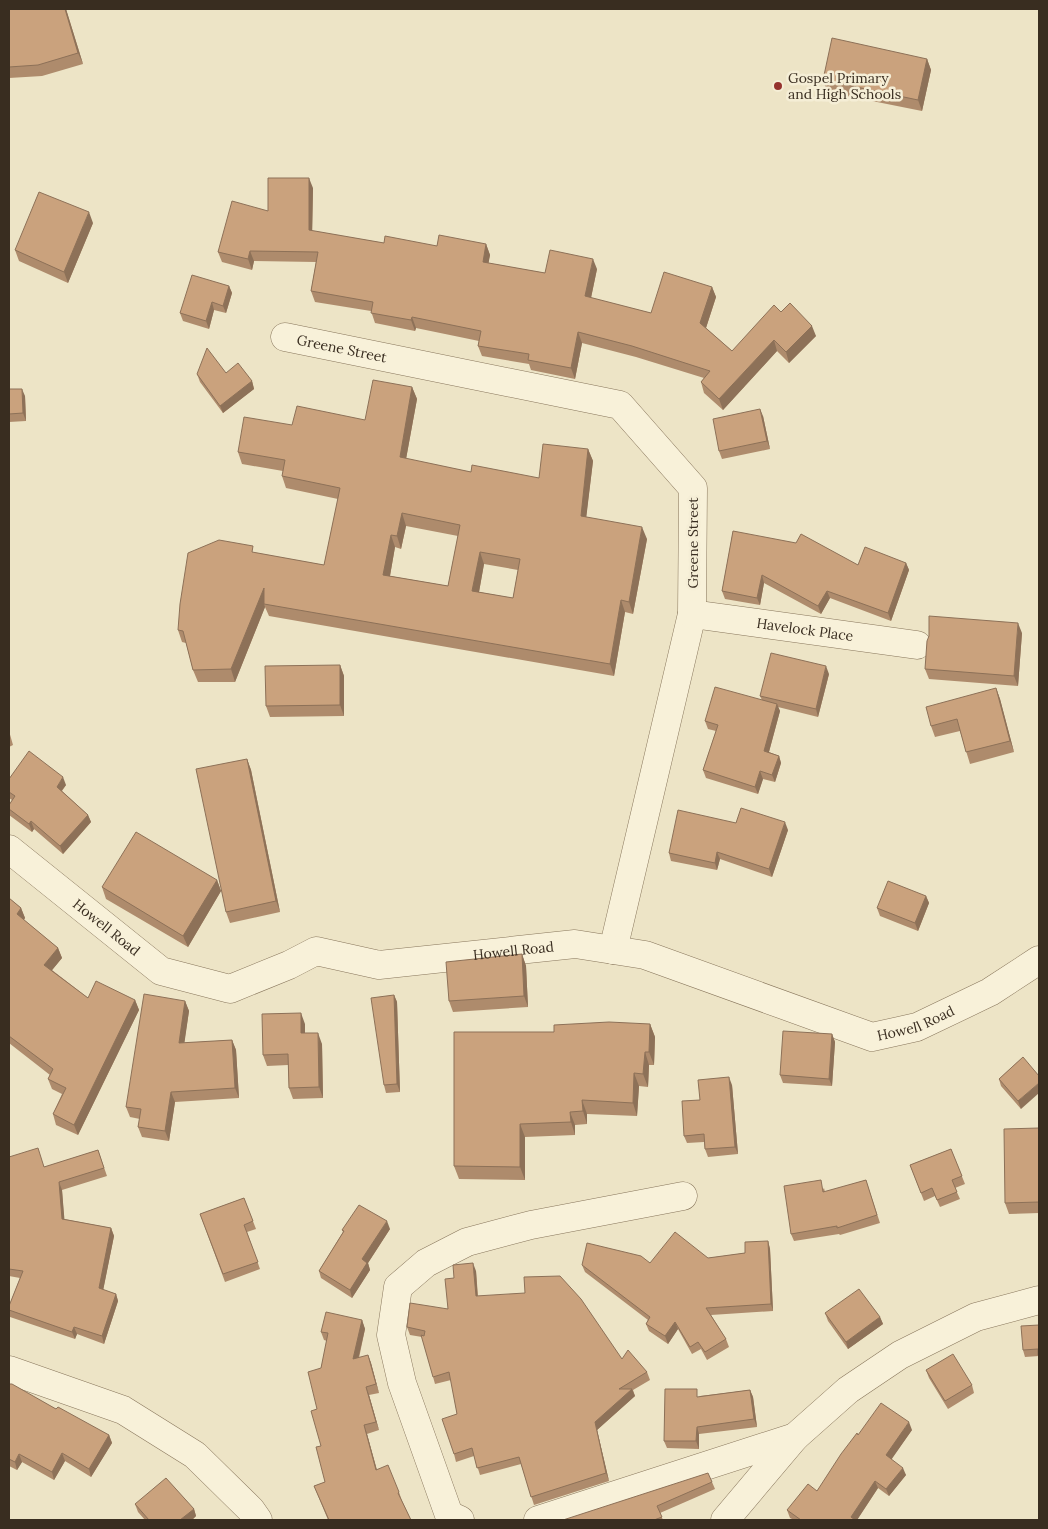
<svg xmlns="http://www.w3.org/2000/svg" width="1048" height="1529" viewBox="0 0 1048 1529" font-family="Lora,serif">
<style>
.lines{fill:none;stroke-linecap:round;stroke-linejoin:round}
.minor-casing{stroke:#88765c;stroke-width:29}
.minor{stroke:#f8f1d9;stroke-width:28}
.wall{fill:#ae8b6c;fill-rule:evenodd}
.shaded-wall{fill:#8d7158}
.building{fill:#caa27d;stroke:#8d7158;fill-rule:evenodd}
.poi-dot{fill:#95332e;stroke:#f5eed6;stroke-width:2}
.labels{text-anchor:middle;stroke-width:5;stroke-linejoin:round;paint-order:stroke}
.poi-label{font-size:14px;fill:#392d20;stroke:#f5eed6;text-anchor:start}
.street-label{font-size:14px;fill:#392d20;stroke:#f5eed6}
</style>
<rect width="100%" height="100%" fill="#ede4c6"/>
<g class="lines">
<!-- minor casing -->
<g class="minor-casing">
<g id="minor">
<path id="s1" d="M285,337L620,405L693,488L692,614L613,950"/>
<path id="s2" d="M692,614L917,645"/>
<path id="s3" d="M9,849L161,971L230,989L289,965L316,951L379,965L575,944L645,955L872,1037L917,1027L990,992L1039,960"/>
<path d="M9,1370L123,1410L195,1455L251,1510L258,1520"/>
<path d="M460,1520L449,1515L402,1383L391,1335L398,1287L426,1263L467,1242L531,1225L683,1196"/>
<path d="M538,1520L795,1437"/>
<path d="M725,1520L795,1437L848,1390L900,1355L976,1317L1039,1300"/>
</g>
</g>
<!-- minor -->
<use href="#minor" class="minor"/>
</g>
<!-- wall -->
<path class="wall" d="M9,9H66L83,64L42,76L9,78Z
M927,59L931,70L922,111L827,92L823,80Z
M313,188L312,231L384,243L437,246L486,244L490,255L488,263L545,273L597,269L591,298L651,313L712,287L716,297L706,328L732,351L781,312L816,336L789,363L777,351L723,410L704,393L701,382L704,378L636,357L582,343L575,379L531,370L529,364L482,356L478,346L479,341L416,328L415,331L375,323L371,311L315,302L311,291L316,262L254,261L252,270L222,262L218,252L268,211Z
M93,223L68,283L19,261L15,250Z
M229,286L232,293L226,313L214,310L209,329L183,321L180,313Z
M226,373L252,381L254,389L223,413L200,382L197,374Z
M412,387L417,399L406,459L471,472L539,478L588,449L593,461L586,517L647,539L633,614L625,612L614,676L269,616L265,607L235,682H198L193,670L186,643L182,642L178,630L255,553L324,565L338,499L286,488L282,476L283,471L242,464L238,452L292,425L365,420ZM406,526L458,536L448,586L390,576L395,547L401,549ZM484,564L518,570L513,598L479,592Z
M9,389L25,396L26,421L9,422Z
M763,416L770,449L722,459L719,451Z
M733,531L858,565L906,563L909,570L891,621L830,598L821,614L764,583L760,605L725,599L722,591Z
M1022,633L1018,686L929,679L925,669Z
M340,665L344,676V716L270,717L266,706Z
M829,674L818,717L778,707L780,711L769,752L779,756L781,763L775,782L763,779L758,794L706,778L703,770L716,731L708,729L705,721L762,700L760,696Z
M996,688L1000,699L1014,752L970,764L960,731L935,737L931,726Z
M9,731L13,745L9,747Z
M247,759L251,770L280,912L230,923L226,912Z
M9,779L66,785L62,791L88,815L91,822L63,854L34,829L32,832L9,815V805L12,800L9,798Z
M736,823L788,830L772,877L720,859L717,870L671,861L669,853Z
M217,880L221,891L188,947L106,899L102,887Z
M926,896L929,903L918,931L880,916L877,908Z
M9,898L21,908L25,918L24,920L58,948L62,958L52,970L88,998L135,1000L139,1010L78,1135L56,1125L53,1114L62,1094L52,1089L48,1079L50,1075L9,1043Z
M522,954L526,966L528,1007L453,1012L449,1001Z
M394,995L397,1002L400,1092L386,1093L384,1085Z
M185,1001L189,1011L184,1043L232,1040L236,1050L239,1098L175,1102L169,1141L142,1137L138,1127L140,1119L130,1117L126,1107Z
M305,1024V1033L322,1044L323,1098L293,1099L289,1088L288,1065L267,1066L263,1055Z
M650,1024L655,1037L654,1065H649L648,1087L639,1086L637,1116L587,1114V1124L575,1125V1135L525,1137V1180L459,1179L454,1166L554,1032Z
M832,1034L835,1042L832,1086L783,1083L780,1075Z
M1023,1057L1021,1109L1001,1086L999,1079Z
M732,1085L738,1154L708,1157L705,1149L704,1142L687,1143L684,1136Z
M1039,1128V1213L1009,1214L1005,1203Z
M951,1149L965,1184L955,1188L960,1199L940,1207L935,1196L924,1201L910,1165Z
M98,1150L107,1176L62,1190L64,1219L111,1228L114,1236L103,1290L116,1294L118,1301L104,1344L77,1334L75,1339L10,1317L9,1314V1306L20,1278L9,1276V1157L45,1167Z
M866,1180L880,1223L840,1235L839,1234L794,1241L791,1234L824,1188L825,1192Z
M244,1198L256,1229L247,1232L260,1269L225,1282L200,1214Z
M390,1229L368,1263L370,1270L352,1298L321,1278L319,1271L343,1232L342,1230Z
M768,1241L770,1249L773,1311L711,1315L726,1339L729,1347L707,1360L701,1349L692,1354L678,1329L668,1344L649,1331L646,1324L648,1320L585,1272L582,1265L650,1263L708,1258L745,1253Z
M476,1271L478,1296L622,1359L647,1372L650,1380L633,1390L635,1396L597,1430L609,1481L534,1505L521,1464L480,1475L474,1456L456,1462L454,1454L457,1414L451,1380L435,1384L422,1337L410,1335L407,1327L448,1309L454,1278Z
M825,1313L880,1317L883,1324L848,1349L828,1321Z
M362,1320L365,1329L359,1358L368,1355L371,1363L379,1393L369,1395L379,1430L367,1434L377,1470L399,1492L402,1501L411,1520H328L314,1486L325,1482L317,1409L321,1368L327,1341L324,1340L321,1332Z
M1039,1325V1359V1356L1025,1357L1023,1350Z
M926,1370L972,1385L974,1393L948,1409L929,1378Z
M9,1384L56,1409L109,1435L112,1443L91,1477L65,1461L54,1480L22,1462L17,1470L9,1466Z
M750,1390L753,1397L757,1427L699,1434V1449L667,1448L664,1441L700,1396Z
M912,1430L891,1459L906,1475L889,1496L878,1488L857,1520H794L790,1518L787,1510L817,1491L858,1435Z
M712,1482L715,1489L660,1513L663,1520H563Z
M135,1504L194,1509L196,1516L192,1520H145L138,1512Z"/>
<!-- shaded-wall -->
<path class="shaded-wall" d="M65,9H66L83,64L78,53Z
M927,59L931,70L922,111L918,100Z
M309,178L313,188L312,241L309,230Z
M89,212L93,223L68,283L64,272Z
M486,244L490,255L487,272L483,262Z
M250,251L254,261L252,270L248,259Z
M593,259L597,269L589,307L585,296Z
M229,286L232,293L226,313L223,306Z
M712,287L716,297L704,334L700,323Z
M212,302L214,310L209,329L206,321Z
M412,317L416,328L415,331L411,320Z
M812,326L816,336L789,363L786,352Z
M578,332L582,343L575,379L571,368Z
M774,340L777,351L723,410L719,399Z
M252,381L254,389L223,413L220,406Z
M412,387L417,399L404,470L400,457Z
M22,389L25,396L26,421L23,413Z
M760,409L763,416L770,449L767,441Z
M588,449L593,461L585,528L581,516Z
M402,513L406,526L401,549L397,536Z
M642,527L647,539L633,614L629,602Z
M391,535L395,547L388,587L383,575Z
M480,552L484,564L477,603L472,591Z
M906,563L909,570L891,621L888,613Z
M762,575L764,583L760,605L757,598Z
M264,588V604L265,607L235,682L231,669Z
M827,591L830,598L821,614L818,606Z
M621,600L625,612L614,676L610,664Z
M1018,623L1022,633L1018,686L1014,676Z
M340,665L344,676V716L340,705Z
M826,666L829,674L818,717L816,709Z
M996,688L1000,699L1014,752L1010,741Z
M777,704L780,711L767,759L764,751Z
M779,756L781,763L775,782L772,775Z
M247,759L251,770L280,912L276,901Z
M760,771L763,779L758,794L755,787Z
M63,777L66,785L59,794L57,787Z
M88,815L91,822L63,854L60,846Z
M31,821L34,829L32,832L29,824Z
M785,822L788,830L772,877L769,869Z
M717,852L720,859L717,870L715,863Z
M217,880L221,891L188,947L183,936Z
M926,896L929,903L918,931L915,923Z
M21,908L25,918L20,924L17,914Z
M58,948L62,958L48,975L44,965Z
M522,954L526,966L528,1007L524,996Z
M394,995L397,1002L400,1092L397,1084Z
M135,1000L139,1010L78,1135L74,1125Z
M185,1001L189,1011L183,1053L179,1043Z
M301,1013L305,1024V1044L301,1033Z
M650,1024L655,1037L654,1065L649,1052Z
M318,1033L322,1044L323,1098L319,1087Z
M832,1034L835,1042L832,1086L829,1079Z
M232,1040L236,1050L239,1098L235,1088Z
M645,1052L649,1065L648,1087L643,1074Z
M634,1073L639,1086L637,1116L633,1103Z
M729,1077L732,1085L738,1154L735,1147Z
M1039,1083V1093L1021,1109L1018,1101Z
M171,1092L175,1102L169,1141L165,1131Z
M582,1100L587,1114V1124L583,1111Z
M570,1112L575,1125V1135L571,1122Z
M520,1124L525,1137V1180L520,1167Z
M59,1182L62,1190L65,1226L62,1219Z
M387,1221L390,1229L368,1263L370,1270L352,1298L350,1290L362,1259Z
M111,1228L114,1236L102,1296L99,1288Z
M768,1241L770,1249L773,1311L771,1304Z
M473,1263L476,1271L478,1303L476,1296Z
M116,1294L118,1301L104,1344L102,1336Z
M880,1317L883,1324L848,1349L846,1342Z
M362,1320L365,1329L356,1368L353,1359Z
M675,1322L678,1329L668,1344L665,1336Z
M74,1327L77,1334L75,1339L72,1332Z
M368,1355L371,1363L379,1393L376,1384Z
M366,1387L369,1395L379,1430L376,1422Z
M632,1389L635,1396L597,1430L609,1481L606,1473L595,1422Z
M750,1390L753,1397L757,1427L754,1419Z
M909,1422L912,1430L889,1463L886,1455Z
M364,1425L367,1434L379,1478L376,1470Z
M697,1427L699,1434V1449L696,1441Z
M109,1435L112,1443L91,1477L89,1469Z
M62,1453L65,1461L54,1480L52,1472Z
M19,1454L22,1462L17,1470L15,1462Z
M903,1468L906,1475L889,1496L886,1489Z
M875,1481L878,1488L857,1520H852L851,1517Z
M194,1509L196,1516L192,1520H180Z"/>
<!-- building -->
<path class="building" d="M9,9H65L78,53L38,65L9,67Z
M832,38L927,59L918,100L823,80Z
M268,178H309V230L384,243L385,236L437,246L439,235L486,244L483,262L545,273L550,250L593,259L585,296L651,313L664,272L712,287L700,323L732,351L774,305L781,312L790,303L812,326L786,352L774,340L719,399L701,382L710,371L632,346L578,332L571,368L528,360L529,354L478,346L481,331L412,317L411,320L371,313L373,302L311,291L318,252L250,251L248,259L218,252L232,201L268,211Z
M39,192L89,212L64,272L15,250Z
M192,275L229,286L223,306L212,302L206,321L180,313Z
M207,348L226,373L238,363L252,381L220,406L197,374Z
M373,380L412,387L400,457L471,472L472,465L539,478L543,444L588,449L581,516L642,527L629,602L621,600L610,664L264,604V588L231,669L193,670L183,631L178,630L180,604L188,553L219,540L253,546L252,552L324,565L340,488L282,476L285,460L238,452L244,417L292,425L297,406L365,420ZM402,513L460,525L448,586L383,575L391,535L397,536ZM480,552L520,559L513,598L472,591Z
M9,389H22L23,413L9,414Z
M760,409L767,441L719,451L713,419Z
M733,531L796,543L801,534L858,565L865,547L906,563L888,613L827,591L818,606L762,575L757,598L722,591Z
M929,616L1018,623L1014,676L925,669L927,641L929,636Z
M771,653L826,666L816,709L760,696Z
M340,665V705L266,706L265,666Z
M715,687L777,704L764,751L779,756L772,775L760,771L755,787L703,770L718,725L705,721Z
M996,688L1010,741L966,752L957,719L931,726L926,707Z
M29,751L63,777L57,787L88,815L60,846L31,821L29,824L9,809V805L15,796L9,792V779Z
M247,759L276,901L226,912L196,769Z
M741,808L785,822L769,869L717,852L715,863L669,853L678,810L736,823Z
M136,832L217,880L183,936L102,887Z
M888,881L926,896L915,923L877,908Z
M9,898L21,908L17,914L58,948L44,965L88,998L96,981L135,1000L74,1125L53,1114L66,1088L48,1079L53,1069L9,1036Z
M522,954L524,996L449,1001L446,962Z
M144,994L185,1001L179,1043L232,1040L235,1088L171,1092L165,1131L138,1127L141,1109L126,1107Z
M394,995L397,1084L384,1085L371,998Z
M301,1013V1033H318L319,1087L289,1088L288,1054L263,1055L262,1014Z
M609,1022L650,1024L649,1052H645L643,1074L634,1073L633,1103L582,1100L583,1111L570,1112L571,1122L520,1124V1167L454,1166V1032H554V1025Z
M783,1031L832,1034L829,1079L780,1075Z
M1023,1057L1039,1076V1083L1018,1101L999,1079Z
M729,1077L735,1147L705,1149L704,1134L684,1136L682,1101L700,1100L698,1080Z
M1039,1128V1202L1005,1203L1004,1129Z
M38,1148L44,1167L98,1150L104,1168L59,1182L62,1219L111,1228L99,1288L116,1294L102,1336L74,1327L72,1332L9,1310V1306L23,1271L9,1269V1157Z
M951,1149L962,1176L952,1180L957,1192L937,1200L932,1188L921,1193L910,1165Z
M821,1180L823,1192L866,1180L877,1215L837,1228V1226L791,1234L784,1186Z
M244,1198L253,1221L244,1225L258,1262L223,1274L200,1214Z
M359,1205L387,1221L362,1259L367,1263L350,1290L319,1271L344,1231L342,1230Z
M675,1232L708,1258L745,1253V1242L768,1241L771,1304L706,1308L726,1339L705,1352L698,1342L690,1347L675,1322L665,1336L646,1324L650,1317L582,1265L587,1243L641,1256L650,1263Z
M473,1263L476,1296L525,1293L524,1277L560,1276L581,1299L622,1359L628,1350L647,1372L619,1389H632L595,1422L606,1473L531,1497L519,1457L477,1468L472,1448L454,1454L442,1419L457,1414L449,1372L433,1377L421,1335L424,1336L425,1331L407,1327L410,1303L448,1309L445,1279L454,1278L453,1265Z
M859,1289L880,1317L846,1342L825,1313Z
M326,1312L362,1320L353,1359L368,1355L376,1384L366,1387L376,1422L364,1425L376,1470L388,1465L399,1492L398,1493L411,1520H329L314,1486L325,1482L316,1447L321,1446L311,1411L317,1409L308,1372L321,1368L328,1333L321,1332Z
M1039,1325V1355H1038V1349L1023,1350L1021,1326Z
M953,1354L972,1385L945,1401L926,1370Z
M9,1384H12L56,1409L58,1407L109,1435L89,1469L62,1453L52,1472L19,1454L15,1462L9,1459Z
M665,1389H697V1397L750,1390L754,1419L697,1427L696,1441H664Z
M881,1403L909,1422L886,1455L903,1468L886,1489L875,1481L851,1517L855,1520H801L787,1510L808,1484L817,1491L841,1454L857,1433L858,1435Z
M708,1473L712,1482L657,1506L662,1517L654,1520H563Z
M166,1478L194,1509L180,1520H149L135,1504Z"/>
<!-- markers -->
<circle class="poi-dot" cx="778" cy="86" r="5"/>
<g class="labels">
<!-- poi labels -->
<g class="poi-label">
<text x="788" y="83">Gospel Primary<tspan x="788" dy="16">and High Schools</tspan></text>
</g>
<!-- street labels -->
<g class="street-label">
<text dy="5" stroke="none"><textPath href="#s1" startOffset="58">Greene Street</textPath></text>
<text transform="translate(693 543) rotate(-90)" y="5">Greene Street</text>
<text dy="5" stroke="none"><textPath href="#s2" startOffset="114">Havelock Place</textPath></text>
<text dy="5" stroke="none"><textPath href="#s3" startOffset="125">Howell Road</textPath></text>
<text dy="5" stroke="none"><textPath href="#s3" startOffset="560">Howell Road</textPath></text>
<text dy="5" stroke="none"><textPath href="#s3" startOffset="980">Howell Road</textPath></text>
</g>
</g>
<!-- border -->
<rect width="1048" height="1529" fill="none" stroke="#392d20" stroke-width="20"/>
</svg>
